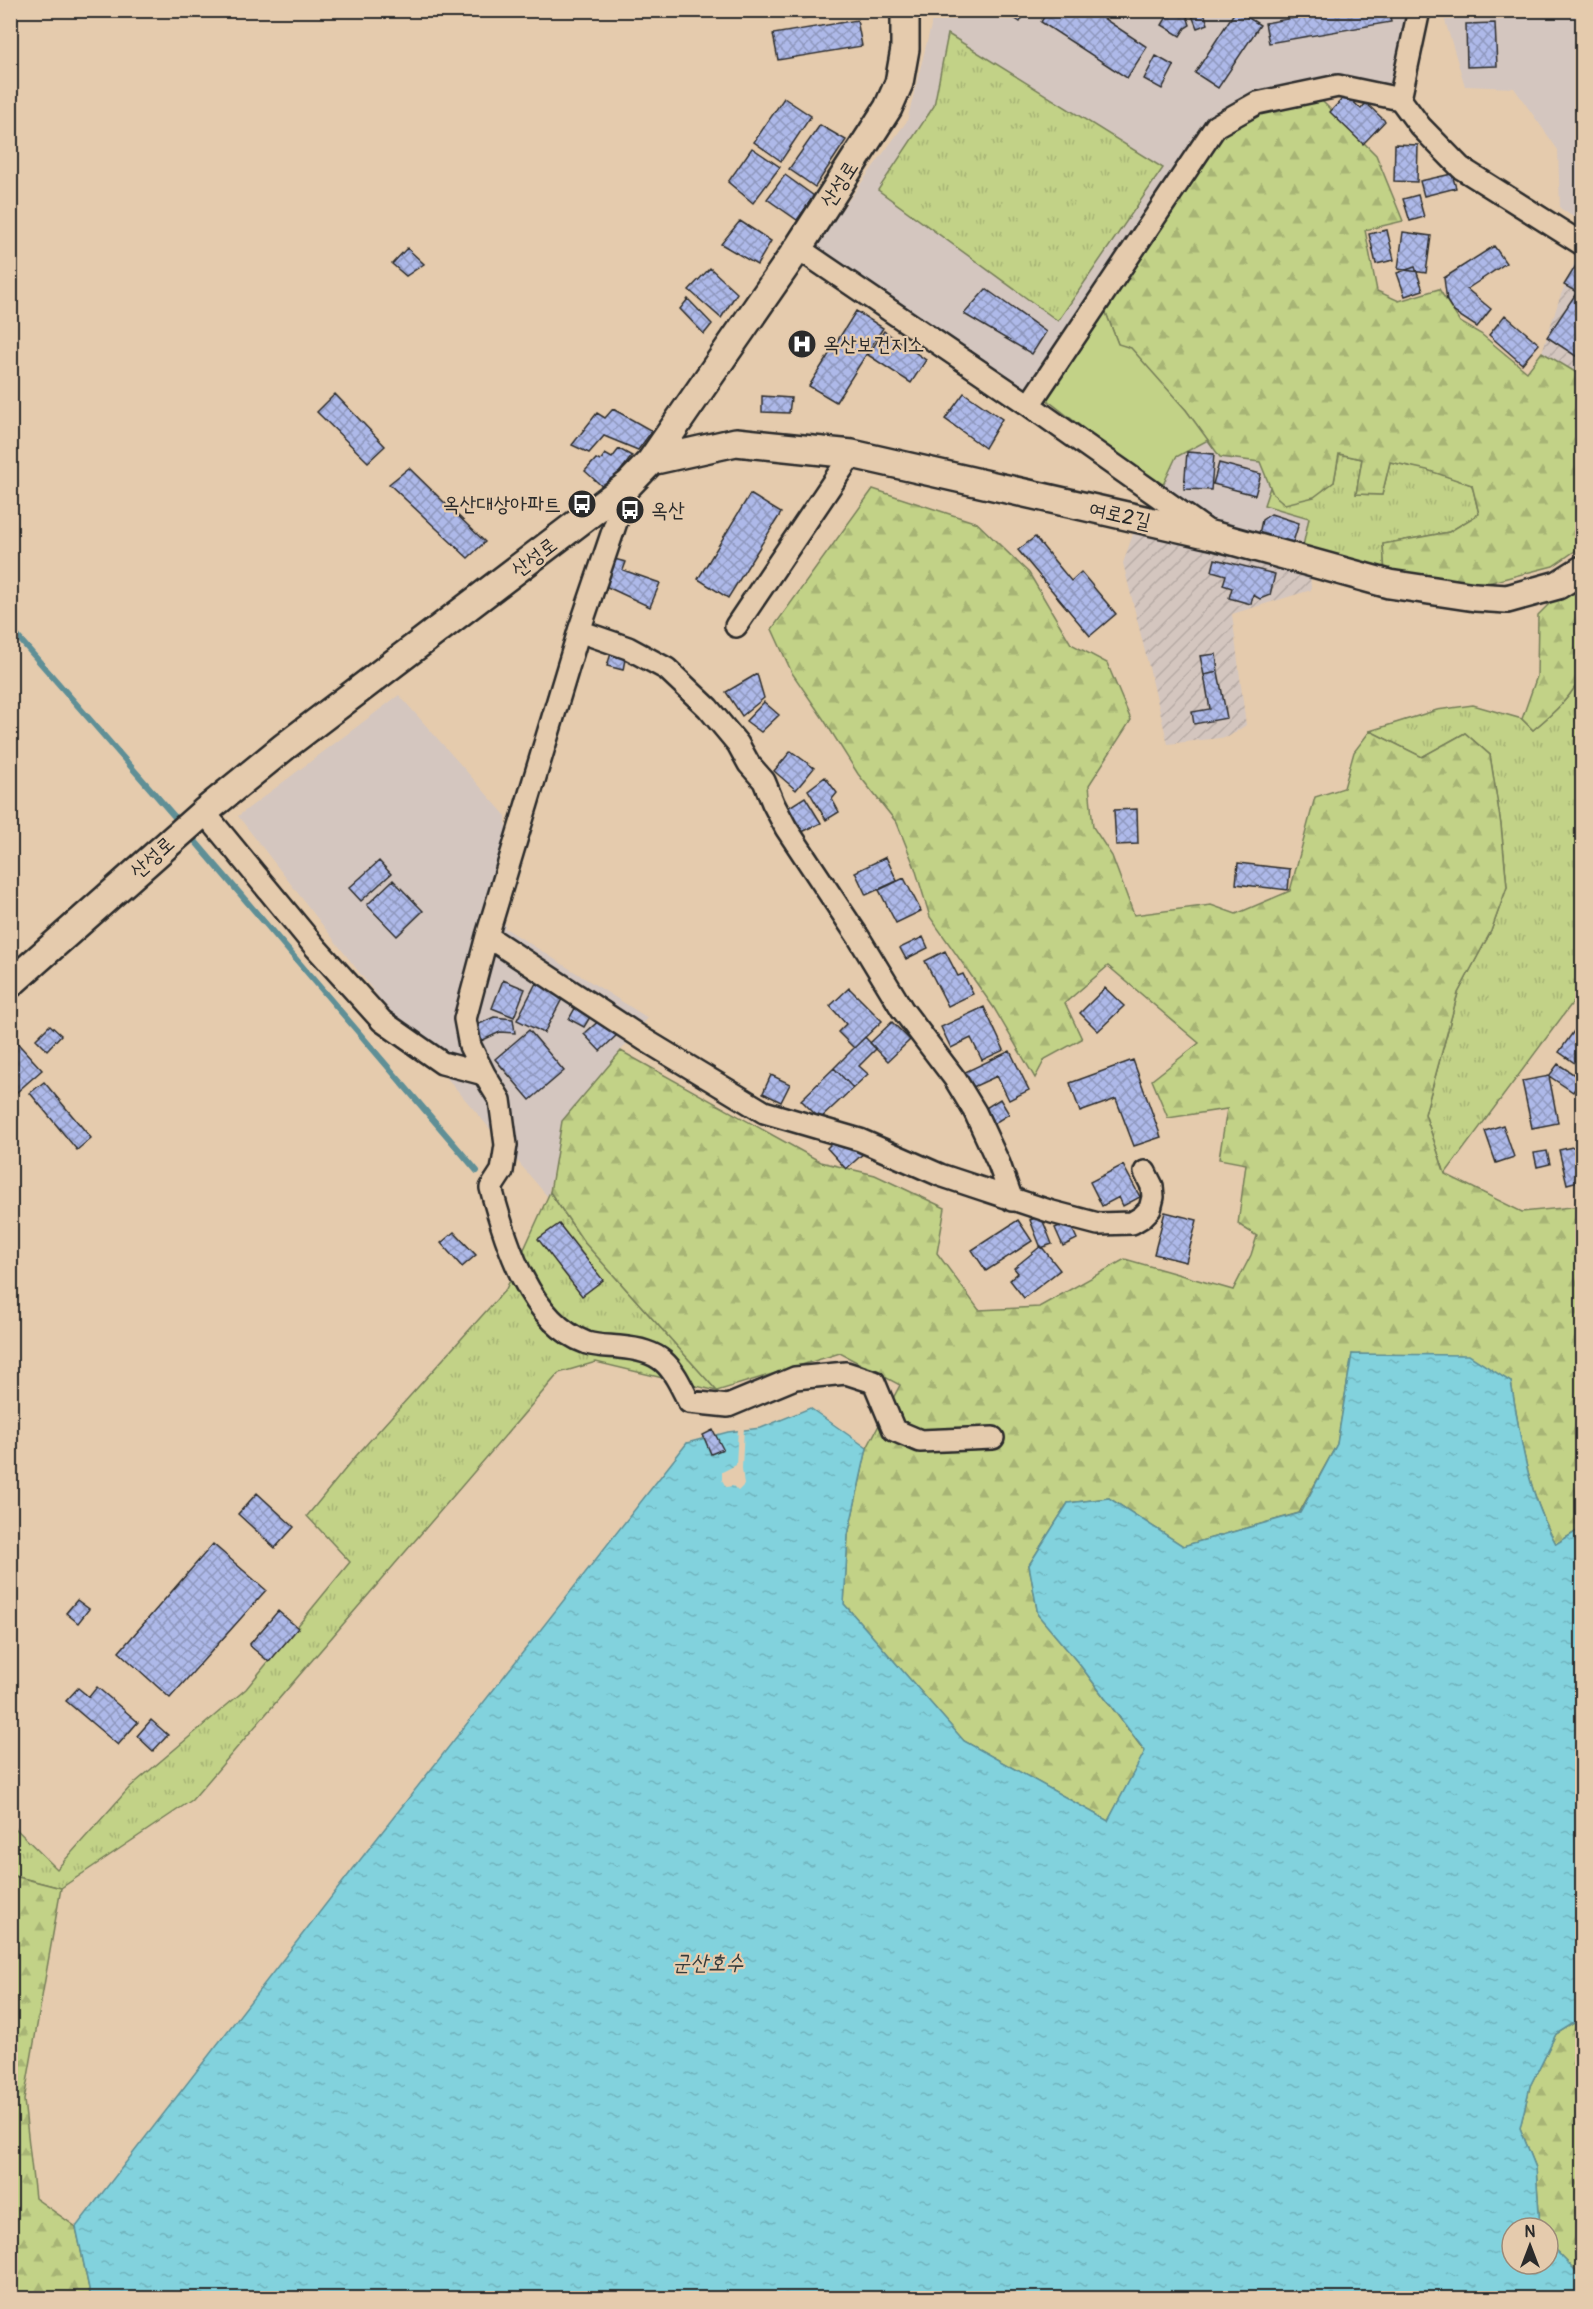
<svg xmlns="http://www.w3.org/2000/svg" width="1593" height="2309" viewBox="0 0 1593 2309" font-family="Pangolin,'Poor Story',sans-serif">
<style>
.built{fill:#d4c6bf}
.industrial{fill:url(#industrial-furrows)}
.grass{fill:url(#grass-tufts);stroke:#767e59;stroke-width:1.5}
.forest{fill:url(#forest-firs);stroke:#767e59;stroke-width:1.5}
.park{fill:#c2d287;stroke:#767e59;stroke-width:1.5}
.water{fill:url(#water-ripples);stroke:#5f8f96;stroke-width:1.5}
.pier{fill:#e5cbad}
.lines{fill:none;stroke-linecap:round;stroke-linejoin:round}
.stream{stroke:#5f8f96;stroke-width:6}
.building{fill:url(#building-cross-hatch);stroke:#2b2b2b;stroke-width:1.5}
.minor-casing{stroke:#2b2b2b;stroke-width:26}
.tertiary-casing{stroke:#2b2b2b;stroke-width:32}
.minor{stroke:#e5cbad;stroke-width:21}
.tertiary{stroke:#e5cbad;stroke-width:27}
.labels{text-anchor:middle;stroke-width:4.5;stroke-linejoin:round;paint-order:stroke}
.street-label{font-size:21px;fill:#2b2b2b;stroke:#e5cbad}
.poi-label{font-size:21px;fill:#2b2b2b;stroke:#e5cbad;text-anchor:start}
.water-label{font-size:22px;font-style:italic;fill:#343c3d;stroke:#e5cbad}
</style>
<defs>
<pattern id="industrial-furrows" width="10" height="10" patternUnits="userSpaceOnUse" patternTransform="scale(1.5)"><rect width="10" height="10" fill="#d4c6bf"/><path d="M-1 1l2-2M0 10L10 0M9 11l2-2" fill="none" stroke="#b6aaa4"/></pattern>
<pattern id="grass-tufts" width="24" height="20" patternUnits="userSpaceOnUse" patternTransform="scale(1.5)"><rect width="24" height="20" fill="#c2d287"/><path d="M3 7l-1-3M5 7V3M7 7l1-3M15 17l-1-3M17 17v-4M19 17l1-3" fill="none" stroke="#a7b475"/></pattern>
<pattern id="forest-firs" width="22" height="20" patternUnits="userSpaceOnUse" patternTransform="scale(1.5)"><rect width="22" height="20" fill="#c2d287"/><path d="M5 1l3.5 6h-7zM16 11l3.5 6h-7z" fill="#a7b475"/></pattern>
<pattern id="water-ripples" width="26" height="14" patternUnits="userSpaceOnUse" patternTransform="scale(1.5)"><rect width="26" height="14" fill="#82d2dd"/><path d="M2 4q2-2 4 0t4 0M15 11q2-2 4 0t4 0" fill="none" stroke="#70b4be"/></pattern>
<pattern id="building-cross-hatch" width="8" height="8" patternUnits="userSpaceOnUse" patternTransform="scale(1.5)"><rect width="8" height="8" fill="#aeb9e9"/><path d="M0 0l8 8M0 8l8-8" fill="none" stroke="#8e97bd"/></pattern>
</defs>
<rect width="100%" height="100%" fill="#e5cbad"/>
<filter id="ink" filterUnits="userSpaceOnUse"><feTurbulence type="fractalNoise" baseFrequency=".0167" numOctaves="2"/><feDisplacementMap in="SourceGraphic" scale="12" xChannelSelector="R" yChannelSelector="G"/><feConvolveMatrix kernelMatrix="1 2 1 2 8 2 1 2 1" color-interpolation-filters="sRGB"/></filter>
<g filter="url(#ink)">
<!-- built -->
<path class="built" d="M931,11H1406L1394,87L1344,79L1253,96L1028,394L814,247L907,121L931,26Z
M1442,11H1582V223L1560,208L1558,150L1514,88L1465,86Z
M1208,440L1220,457L1260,462L1270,487L1264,505L1309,518L1302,551L1221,527L1161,490L1176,457Z
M399,695L506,816L505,928L648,1018L562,1121L548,1197L379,998L238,816Z"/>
<!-- industrial -->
<path class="industrial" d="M1580,250L1582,251V376L1542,352L1560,297Z
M1133,534L1193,541L1310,570L1311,590L1232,614L1246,725L1228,737L1168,744L1123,563Z"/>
<!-- grass -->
<path class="grass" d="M948,34L1163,168L1058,321L878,190L934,106Z
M1339,454L1362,459L1356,494L1382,495L1390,462L1427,469L1472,485L1479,514L1449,532L1383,544L1385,573L1302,551L1309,518L1264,505L1270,487L1273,494L1334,482Z
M1582,672V990L1445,1174L1425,1114L1458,993L1491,931L1507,887L1501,825L1490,755L1465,733L1422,757L1370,731L1437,710L1473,705L1522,719L1533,730C1551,715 1575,695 1582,672Z
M550,1192L584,1242L717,1391L596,1362L559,1373L192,1800L61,1888L11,1875L10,1823L57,1869L130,1787L246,1689L350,1562L307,1516L356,1456L506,1289Z"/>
<!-- forest -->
<path class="forest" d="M1319,98L1376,155L1403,221L1365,230L1377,291L1399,301L1439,289L1460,322L1481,334L1527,372L1542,352L1582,376V546L1553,566L1472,587L1385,573L1383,544L1449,532L1479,514L1472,485L1427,470L1390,462L1382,495L1356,494L1362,459L1339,454L1334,482L1314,497L1285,504L1273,494L1260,462L1220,457L1186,410L1118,344L1103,305L1223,129L1262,108Z
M873,489L977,523L1029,573L1071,644L1107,663L1131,720L1089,785L1093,827L1112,856L1134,915L1211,905L1236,914L1290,891L1315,797L1344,788L1354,752L1370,731L1422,757L1465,733L1490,755L1501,825L1507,887L1491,931L1458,993L1425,1114L1445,1174L1522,1212L1582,1206V1528L1556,1544C1527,1490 1521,1442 1511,1382L1352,1354L1337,1444L1299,1513L1183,1546L1109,1498L1068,1503L1029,1565L1038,1615L1080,1665L1145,1752L1108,1821L964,1741L844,1604L848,1535L867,1448L900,1385L840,1353L717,1391L584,1242L550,1192L562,1121L621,1051L821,1162L875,1175L945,1208L937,1253L979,1310L1039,1307L1125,1259L1233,1290L1251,1255L1257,1236L1238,1224L1246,1164L1219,1159L1227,1109L1168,1118L1152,1080L1199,1043L1108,966L1065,1003L1082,1039L1045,1059L1035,1078L994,1008L930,917L915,868L897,823L858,774L824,720L792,673L772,629Z
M1582,581V672C1575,695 1551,715 1533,730L1522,719L1537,676L1538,615L1560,593Z
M10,1875L61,1888L24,2100L35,2198L76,2227L91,2298H11Z
M1582,2018V2277L1548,2243V2228H1540L1536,2168L1520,2128L1530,2086L1556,2034Z"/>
<!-- park -->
<path class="park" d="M1103,305L1118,344L1131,348L1186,410L1208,440L1176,457L1161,489L1046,399Z"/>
<!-- water -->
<path class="water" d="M1352,1354L1469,1355L1511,1382C1521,1441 1527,1491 1556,1544L1582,1528V2018L1556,2034L1530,2086L1520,2128L1536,2168L1540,2228H1512V2264H1548V2243L1582,2277V2298H91L76,2227L353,1869L687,1443L728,1432L761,1428L810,1408L867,1448L848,1535L844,1604L964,1741L1108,1821L1145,1751L1080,1665L1038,1615L1029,1565L1068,1503L1109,1498L1183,1546L1300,1513L1337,1444Z"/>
<!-- pier -->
<path class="pier" d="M744,1427L742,1468L744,1485L738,1491L733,1486L726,1487L722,1480V1472L736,1465L738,1428Z"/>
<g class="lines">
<!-- stream -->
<path class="stream" d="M10,628L181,824
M189,834L477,1171"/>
</g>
<!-- building -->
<path class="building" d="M801,10H841L803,18Z
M1002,10H1027L1020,22Z
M1048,10H1091L1147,47L1127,78L1041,22Z
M1171,10H1185L1190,25L1185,28L1180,36L1162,25Z
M1190,10H1203L1208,24L1197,28Z
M1236,10L1260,25L1218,88L1195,73Z
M1337,10H1389L1391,22L1269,43L1265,23Z
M857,20L862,46L778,60L773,34Z
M1495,23L1497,66L1467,67L1466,24Z
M1156,56L1174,66L1162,89L1144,79Z
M1346,95L1361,109L1366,103L1385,121L1363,144L1330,112Z
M784,98L811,116L781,161L754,142Z
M820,125L846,140L815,187L789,169Z
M1395,144L1418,145L1417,182L1394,181Z
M752,148L780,167L753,203L728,182Z
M1452,174L1456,188L1424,196L1420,181Z
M785,175L814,196L797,220L767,199Z
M1418,195L1424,217L1410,221L1403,199Z
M740,221L771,241L757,265L721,244Z
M1387,230L1394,260L1376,264L1369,234Z
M1403,232L1431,236L1426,273L1398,269Z
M1494,246L1506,263L1467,289L1491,309L1477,327L1454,312L1447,301L1444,278Z
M407,248L424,264L406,276L392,264Z
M1580,259L1582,261V290L1580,294L1564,285Z
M1415,267L1423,290L1405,296L1397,273Z
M710,268L737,293L721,318L689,290Z
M1581,286H1582V360L1547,337Z
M986,289L1046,332L1032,354L964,314Z
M688,299L712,324L704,334L680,309Z
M856,311L883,328L836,402L809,386Z
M1505,315L1539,344L1522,364L1489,335Z
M884,331L926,360L911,383L868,355Z
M964,393L1002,419L985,448L945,419Z
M335,394L385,446L368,462L317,412Z
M762,396L791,398L789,413L762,412Z
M613,409L652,431L638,450L604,436L589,453L572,445L597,413L605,418Z
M619,449L632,456L606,490L585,471L596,459L600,461L605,454L612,458Z
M1187,452L1214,454L1211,490L1184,489Z
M1219,463L1261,474L1255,495L1213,484Z
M409,468L485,542L468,558L389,484Z
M750,494L781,513L728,598L698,579Z
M1271,514L1299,523L1293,542L1259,534L1262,520Z
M1035,537L1071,581L1081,572L1116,614L1090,636L1018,550Z
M610,558L626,562L623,570L660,583L650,607L601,584Z
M1215,559L1275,574L1270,595L1260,599L1253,595L1251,604L1229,598L1232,588L1223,585L1226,575L1212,571Z
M612,650L626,654L623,670L607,666Z
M1216,654L1218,672L1204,675L1200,656Z
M1218,672L1227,718L1194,724L1192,712L1210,709L1204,675Z
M757,674L764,698L742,716L726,692Z
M764,702L779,715L761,732L746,721Z
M791,751L814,768L796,790L774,771Z
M825,777L837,793L832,799L839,812L826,820L808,790Z
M805,797L821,823L800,833L786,809Z
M1137,809L1138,844L1116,845L1114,810Z
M886,857L897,881L866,895L855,872Z
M379,861L391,874L361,901L349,888Z
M1238,863L1290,869L1288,890L1236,884Z
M904,878L921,911L896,923L879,890Z
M393,880L423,911L397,936L367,905Z
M923,937L928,948L906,959L900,948Z
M945,951L958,976L963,974L973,994L948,1006L925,961Z
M503,980L525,989L514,1017L492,1008Z
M536,983L563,997L544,1033L517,1020Z
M849,988L882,1021L854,1048L838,1032L846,1024L830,1006Z
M1105,988L1124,1006L1098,1031L1080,1013Z
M578,1003L593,1012L584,1027L569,1019Z
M984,1007L1004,1050L982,1060L971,1038L951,1048L941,1027Z
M494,1017L513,1019L515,1033L500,1032L481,1041L475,1026Z
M602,1018L618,1034L600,1051L584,1034Z
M892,1022L910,1040L888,1061L870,1043Z
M1579,1024L1582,1026V1068L1559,1052Z
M50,1025L61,1035L47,1050L36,1039Z
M529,1030L564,1071L530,1100L495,1059Z
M10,1035L42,1070L10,1098Z
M865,1037L876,1049L859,1066L868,1074L853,1088L834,1068Z
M1010,1051L1029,1090L1009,1100L997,1076L971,1088L963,1073Z
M1133,1060L1161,1137L1134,1146L1116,1099L1080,1112L1070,1083Z
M1558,1064L1581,1079L1573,1092L1549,1076Z
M834,1068L853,1088L820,1119L801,1100Z
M771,1075L790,1084L781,1102L763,1093Z
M1549,1076L1558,1123L1532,1128L1522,1081Z
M44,1082L91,1138L77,1150L30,1093Z
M1000,1099L1009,1114L990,1126L981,1111Z
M1503,1125L1514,1157L1496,1163L1485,1131Z
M835,1140L864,1153L846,1169L827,1148Z
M1577,1146L1582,1180L1567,1184L1559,1150Z
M1547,1151L1550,1164L1537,1167L1534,1153Z
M1123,1165L1140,1197L1123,1206L1119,1197L1102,1206L1090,1182Z
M1165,1212L1197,1220L1186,1262L1154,1254Z
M1041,1216L1052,1244L1041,1248L1030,1220Z
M1018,1220L1032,1241L986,1271L972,1250Z
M1069,1222L1077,1239L1063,1246L1055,1228Z
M559,1224L603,1280L582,1296L538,1239Z
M454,1232L476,1255L462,1267L441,1243Z
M1041,1246L1060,1270L1024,1298L1010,1280L1018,1273L1014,1268Z
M713,1430L723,1449L711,1454L703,1435Z
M257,1493L294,1527L275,1548L238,1514Z
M213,1544L266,1590L170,1698L119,1652Z
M77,1600L89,1609L78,1623L66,1613Z
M278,1611L298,1628L269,1662L249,1645Z
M97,1687L138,1722L118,1745L66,1701L78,1688L89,1697Z
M151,1720L168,1735L153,1751L137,1736Z"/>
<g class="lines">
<!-- minor casing -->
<g class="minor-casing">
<path id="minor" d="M1419,10L1400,99L1420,126L1461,168L1582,244
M798,248L1029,405L1209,532
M1029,405L1216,126L1257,103L1338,86L1400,99
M629,484L579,631L487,936L465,1019L470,1046L484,1074L500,1100L506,1145L502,1171L491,1188C505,1241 529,1322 587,1343C596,1346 609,1346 619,1347C663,1351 670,1363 689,1402L728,1406L795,1378L846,1373L874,1382L894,1430L920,1441L993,1438
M736,626L852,454
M579,631L628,648L667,669L708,708L738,744L749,764L764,781L773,803L786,828L859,938L902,1009L955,1079L975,1112L999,1164L1012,1200
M204,812L316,948L382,1021L442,1063L484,1074
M487,936L645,1040L764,1112L860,1140L940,1175L1052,1212L1098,1224L1132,1223L1142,1217L1150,1209L1153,1197L1152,1186L1145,1172"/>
</g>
<!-- tertiary casing -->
<g class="tertiary-casing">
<path id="tertiary" d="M651,461L736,442L852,454L1215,536L1389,584L1475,597L1507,599L1558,585L1582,570
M10,984L204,812L284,747L629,484L651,461L798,248L888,108L899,83L905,49V10"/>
</g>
<!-- minor -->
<use href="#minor" class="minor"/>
<!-- tertiary -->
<use href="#tertiary" class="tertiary"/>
</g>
</g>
<!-- icons -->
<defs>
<g id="hospital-disc" transform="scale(1.5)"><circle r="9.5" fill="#2b2b2b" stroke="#e5cbad"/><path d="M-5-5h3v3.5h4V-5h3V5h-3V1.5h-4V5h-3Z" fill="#fff"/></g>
<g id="bus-disc" transform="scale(1.5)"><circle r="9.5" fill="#2b2b2b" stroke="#e5cbad"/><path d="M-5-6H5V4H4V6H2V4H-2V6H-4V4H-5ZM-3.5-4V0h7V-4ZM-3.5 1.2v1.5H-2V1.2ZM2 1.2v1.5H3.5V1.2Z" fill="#fff"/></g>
</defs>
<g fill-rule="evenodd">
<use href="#hospital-disc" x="802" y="344"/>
<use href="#bus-disc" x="582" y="504"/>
<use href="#bus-disc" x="630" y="510"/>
</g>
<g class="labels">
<!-- street labels -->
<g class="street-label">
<text transform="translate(839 184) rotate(-57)" y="7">산성로</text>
<text transform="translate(1120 515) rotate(13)" y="7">여로2길</text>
<text transform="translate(534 557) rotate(-37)" y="7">산성로</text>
<text transform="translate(152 857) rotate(-42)" y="7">산성로</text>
</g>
<!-- poi labels -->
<g class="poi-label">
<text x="823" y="351">옥산보건지소</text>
<text x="561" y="511" text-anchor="end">옥산대상아파트</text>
<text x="651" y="517">옥산</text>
</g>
<!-- water labels -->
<g class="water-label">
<text x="708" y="1970">군산호수</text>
</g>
</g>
<!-- margin -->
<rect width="1593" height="2309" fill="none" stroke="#e5cbad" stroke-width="36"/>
<rect x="18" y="18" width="1557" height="2273" fill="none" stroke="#2b2b2b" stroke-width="2" filter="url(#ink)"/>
<!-- north arrow -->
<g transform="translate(1530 2246)"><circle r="28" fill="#e5cbad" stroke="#9b8b79" stroke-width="1.5"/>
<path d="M0-4.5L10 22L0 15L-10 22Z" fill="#2b2b2b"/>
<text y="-9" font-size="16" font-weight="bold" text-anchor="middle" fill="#2b2b2b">N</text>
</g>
</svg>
